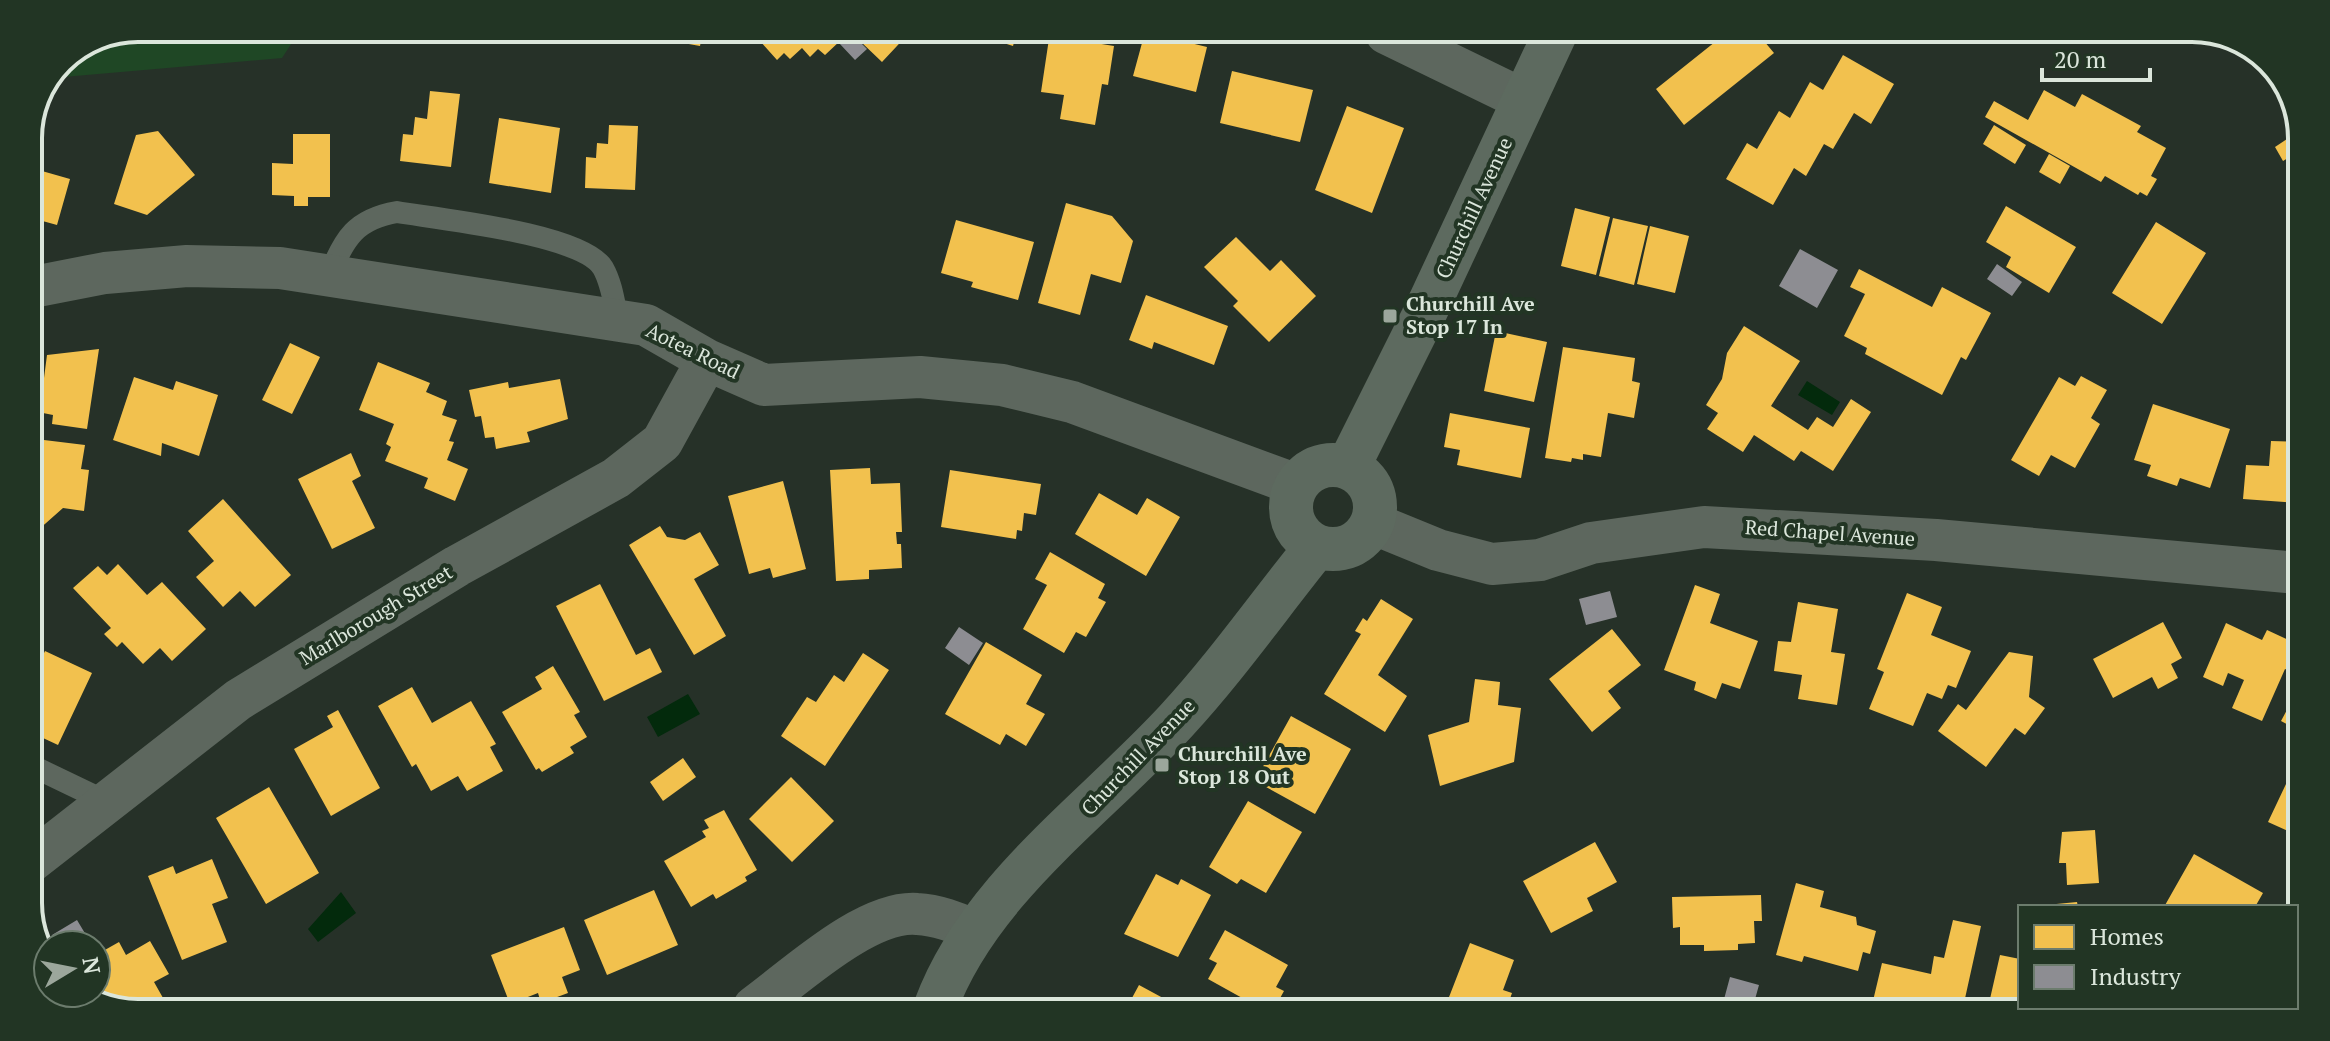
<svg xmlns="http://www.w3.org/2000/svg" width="2330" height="1041" viewBox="0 0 2330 1041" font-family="'PT Serif',serif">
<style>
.green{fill:#1f4725}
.water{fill:#032a0c}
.homes{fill:#f2c14e}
.industry{fill:#8d8d92}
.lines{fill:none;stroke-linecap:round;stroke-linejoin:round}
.lane{stroke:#5d675e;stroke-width:22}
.street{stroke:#5d675e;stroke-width:42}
.secondary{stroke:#5d6a5f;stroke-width:44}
.poi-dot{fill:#9ca79c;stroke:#223524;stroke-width:3}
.labels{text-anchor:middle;stroke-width:8;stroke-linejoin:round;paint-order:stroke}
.street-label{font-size:20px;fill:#dbe6db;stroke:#223524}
.poi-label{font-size:20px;font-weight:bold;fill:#dbe6db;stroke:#223524;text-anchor:start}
.rim{fill:none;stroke:#dbe6db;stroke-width:4}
</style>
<rect width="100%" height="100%" fill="#263128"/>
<!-- green -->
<path class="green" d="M138,28L301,29L282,58L52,78L60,60Z"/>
<!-- water -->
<path class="water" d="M1807,381L1840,402L1832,415L1798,395Z
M688,694L700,714L658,737L647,717Z
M341,892L356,913L318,942L308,929Z"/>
<!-- homes -->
<path class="homes" d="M645,30H703L700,46L644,36Z
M772,31H830L840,41L825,55L818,49L810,57L802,48L790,59L784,53L777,60L760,41Z
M868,31H911L882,62L859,40Z
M966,31L1017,32L1013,46Z
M1050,32H1084L1083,41L1114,46L1108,85L1102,84L1095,125L1060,119L1064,95L1041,92Z
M1145,32L1207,47L1196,92L1133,76Z
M1725,34L1759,35L1774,53L1684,125L1656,89Z
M1843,55L1894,84L1871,124L1854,113L1833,149L1824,144L1806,176L1794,168L1773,205L1726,179L1747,143L1757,149L1779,111L1790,118L1810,82L1823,90Z
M1232,71L1313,90L1300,142L1220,123Z
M2044,90L2075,107L2082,94L2141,126L2137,132L2166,148L2151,176L2157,179L2147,196L2140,192L2138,195L2105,176L2101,182L1985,117L1994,101L2028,120Z
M430,91L460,94L451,167L400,161L403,134L413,135L415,117L427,119Z
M1347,106L1404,128L1372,213L1315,190Z
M499,118L560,128L551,193L489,183Z
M609,125L638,126L635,190L585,188L586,157L596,158L597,143L608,144Z
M1994,125L2026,145L2015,164L1983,144Z
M158,131L195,175L147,215L114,204L136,135Z
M293,134H330V197H308V206H294V196L272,195V163L293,164Z
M2287,139L2296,153L2283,161L2275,147Z
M2049,154L2070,166L2060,184L2039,172Z
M28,167L70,179L57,225L28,217Z
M1066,203L1112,216L1133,241L1121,283L1091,274L1080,315L1038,303Z
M2006,206L2076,247L2049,293L2006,267L2011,257L1986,242Z
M1575,208L1610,217L1596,275L1561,266Z
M1613,218L1648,226L1634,285L1599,276Z
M956,220L1034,242L1018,300L971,287L973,282L941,273Z
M2156,222L2206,253L2162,324L2112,293Z
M1650,226L1689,236L1675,293L1637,284Z
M1236,237L1270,271L1281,260L1316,296L1269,342L1233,306L1238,301L1204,267Z
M1859,269L1932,307L1942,287L1991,313L1966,360L1961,357L1942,395L1865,354L1867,348L1844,336L1865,294L1850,287Z
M1146,295L1228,326L1214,365L1154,342L1152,349L1129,340Z
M1744,326L1800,361L1771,406L1808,430L1817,417L1833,427L1851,399L1871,412L1833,471L1801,451L1794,461L1754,435L1743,452L1707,429L1718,413L1706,405L1722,379L1727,353Z
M1496,331L1547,342L1534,402L1484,391Z
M290,343L320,357L292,414L262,400Z
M1563,347L1635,358L1632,381L1640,383L1634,418L1608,413L1601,457L1583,454V460L1572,458L1571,462L1545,458Z
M99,349L87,429L52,424L53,415L43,413L44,408L28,406V376L44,378L47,355Z
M378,362L430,383L426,392L447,401L442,415L457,420L449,441L454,442L447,460L468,469L455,501L424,488L428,478L385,461L391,447L386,444L394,424L359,410Z
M2081,376L2107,390L2091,418L2100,424L2075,468L2051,455L2039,476L2011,460L2059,377L2075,386Z
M134,377L173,390L176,381L218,395L199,456L162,443L161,456L113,440Z
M560,379L568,419L527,432L530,442L496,449L494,437L485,438L481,416L475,417L469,390L508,382L509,388Z
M2153,404L2230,429L2210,488L2180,478L2177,486L2147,476L2151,465L2134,460Z
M1450,413L1530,428L1521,478L1457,465L1460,450L1444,447Z
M44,440L85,445L81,469L89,470L84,511L63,508L28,539V465L41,464Z
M2271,441L2299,442L2298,503L2243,499L2246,465L2269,466Z
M351,453L361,476L352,481L375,528L332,549L298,479Z
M870,468L871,484L900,483L902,532H896L897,544H901L902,568L869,570V579L836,581L830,470Z
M950,470L1041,484L1036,515L1024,513L1022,531L1017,530L1016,539L941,527Z
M783,481L806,569L773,578L770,568L749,574L728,496Z
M1099,493L1137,515L1147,498L1180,517L1146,576L1075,534Z
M223,499L291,575L255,607L240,591L223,607L196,577L214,561L188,531Z
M660,526L667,537L685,540L700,532L719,565L694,579L726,636L694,655L629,545Z
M1050,552L1105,584L1098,598L1106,602L1086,637L1076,632L1064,653L1023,629L1047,585L1035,579Z
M118,564L147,595L162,582L206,629L172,661L160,648L143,664L122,642L117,647L104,634L111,628L73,588L98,566L107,575Z
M600,584L636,655L650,648L662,672L604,701L556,606Z
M1695,585L1720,594L1710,623L1758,641L1740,689L1722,683L1716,699L1694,690L1696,682L1664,670Z
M1907,593L1942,607L1931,635L1971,651L1956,688L1948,685L1942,699L1927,693L1913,726L1869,709L1884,672L1877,669Z
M1381,599L1413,619L1378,675L1407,696L1385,732L1324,694L1361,634L1355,631L1363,618L1367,621Z
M1798,602L1838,609L1831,652L1845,654L1837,705L1798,699L1802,675L1774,671L1778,641L1791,642Z
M2163,622L2182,658L2171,664L2178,678L2158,689L2152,677L2113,698L2093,659Z
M2226,623L2262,640L2267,630L2297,644L2295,673L2285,669L2262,721L2232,708L2244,680L2228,673L2223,686L2203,677Z
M1612,629L1641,665L1608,691L1621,708L1592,732L1549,679Z
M986,642L1042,675L1026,704L1045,714L1026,746L1006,734L1000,745L945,714Z
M45,651L92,673L58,745L28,731V687Z
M2009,652L2033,656L2029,697L2045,708L2025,735L2015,728L1986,767L1938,731L1958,704L1966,710Z
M863,653L889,670L825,766L781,736L807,697L816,702L834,675L844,682Z
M553,666L580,712L574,715L587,737L570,747L574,753L542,772L539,768L536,770L502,712L542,689L535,677Z
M1475,679L1500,682L1498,705L1521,708L1514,762L1440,786L1428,735L1469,722Z
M412,687L432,723L471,701L496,744L490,747L503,771L467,791L458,776L431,791L416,764L412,767L378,706Z
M2296,693V729L2281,721Z
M338,710L380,788L331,816L294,749L333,727L327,716Z
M1291,716L1351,749L1315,814L1255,781Z
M683,758L696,777L663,801L650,782Z
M791,777L834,821L792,862L749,819Z
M2286,784L2295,788V834L2268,822Z
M269,787L319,873L266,904L216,818Z
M1248,801L1302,832L1266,893L1241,879L1237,884L1209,867Z
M724,810L757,870L745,877L747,881L716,899L713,894L691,907L664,861L706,837L702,831L709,828L704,820Z
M2095,830L2099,883L2067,885L2066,863H2059L2062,832Z
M1595,842L1617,882L1587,898L1593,911L1551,933L1523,881Z
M2194,854L2263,893L2255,907H2164Z
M212,859L228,898L212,904L227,942L182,960L148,876L173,866L176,874Z
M1156,874L1178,885L1181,879L1211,895L1178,957L1124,934Z
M1796,883L1824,891L1820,907L1856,917L1857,925L1876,931L1870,954L1863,952L1858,971L1804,956L1802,962L1776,955Z
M654,890L678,945L607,975L584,920Z
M1761,895L1762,921H1754L1755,943L1738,944V950L1704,951V945H1680V927L1673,928L1672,897Z
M2077,902L2078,907H2046V905Z
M1953,920L1981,926L1962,1012H1903L1872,1005L1882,963L1931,974L1934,956L1944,958Z
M564,927L580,970L562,977L568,993L541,1003L538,993L510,1004L491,955Z
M1225,930L1288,965L1276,987L1284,991L1274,1009H1262L1208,979L1217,963L1209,959Z
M150,941L169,974L154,982L167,1005H126L123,999L112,1005L97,1004L91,993H96V955L119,942L126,955Z
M1470,943L1514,960L1503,990L1512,993L1506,1010H1444Z
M2000,955L2020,959V1007H2057L2058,1012H1987Z
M1139,985L1163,998L1157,1009H1126Z"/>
<!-- industry -->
<path class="industry" d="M850,32L867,49L855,60L839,43Z
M1800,249L1838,270L1817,308L1779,286Z
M1997,264L2022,282L2012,296L1987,279Z
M1610,591L1617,617L1586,625L1579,599Z
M959,627L983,643L969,665L945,648Z
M77,920L92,945H58L52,935Z
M1730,977L1759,985L1752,1010L1723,1003Z"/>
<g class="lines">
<!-- lane -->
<path class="lane" d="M329,276C344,238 356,219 397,212C439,219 583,234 603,268C612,284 614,303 618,321
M28,764L107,802"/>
<!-- street -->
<path class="street" d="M1386,33L1524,100
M28,288L105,273L187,266L280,268L646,325L707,360L764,385L920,377L1002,385L1072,402L1297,485
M1372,523L1438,550L1492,564L1540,560L1591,543L1704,527L1936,540L2297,573
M28,864L238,700L457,566L616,478L662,442L707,360
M754,1007C794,978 866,910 917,914C939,915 957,923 976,931"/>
<!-- secondary -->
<path class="secondary" d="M1291 507a42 42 0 1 1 84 0a42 42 0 1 1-84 0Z
M1348,467L1422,319L1555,34
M935,1008C978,890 1093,811 1176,721C1226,667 1270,604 1317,546"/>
</g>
<!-- markers -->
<g class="poi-dot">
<rect x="1382" y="308" width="16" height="16" rx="4"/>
<rect x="1154" y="757" width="16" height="16" rx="4"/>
</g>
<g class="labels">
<!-- street labels -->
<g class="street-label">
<text transform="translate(1474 208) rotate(-65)" y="7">Churchill Avenue</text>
<text transform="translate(693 351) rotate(26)" y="7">Aotea Road</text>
<text transform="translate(1830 533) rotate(4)" y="7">Red Chapel Avenue</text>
<text transform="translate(376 615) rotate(-31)" y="7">Marlborough Street</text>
<text transform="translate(1138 757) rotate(-46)" y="7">Churchill Avenue</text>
</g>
<!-- poi labels -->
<g class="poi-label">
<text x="1406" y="311">Churchill Ave<tspan x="1406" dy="23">Stop 17 In</tspan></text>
<text x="1178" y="761">Churchill Ave<tspan x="1178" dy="23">Stop 18 Out</tspan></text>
</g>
</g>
<!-- crop -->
<path d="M0 0H2330V1041H0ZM138 42H2192A96 96 0 0 1 2288 138V903A96 96 0 0 1 2192 999H138A96 96 0 0 1 42 903V138A96 96 0 0 1 138 42Z" fill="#223524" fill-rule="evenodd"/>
<path class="rim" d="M138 42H2192A96 96 0 0 1 2288 138V903A96 96 0 0 1 2192 999H138A96 96 0 0 1 42 903V138A96 96 0 0 1 138 42Z"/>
<!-- legend -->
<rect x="2018" y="905" width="280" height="104" fill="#223524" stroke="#6c7c6d" stroke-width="2"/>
<rect x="2034" y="925" width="40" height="24" fill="#f2c14e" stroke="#6c7c6d" stroke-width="2"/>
<text x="2090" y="945" font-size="24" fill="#dbe6db">Homes</text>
<rect x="2034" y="965" width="40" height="24" fill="#8d8d92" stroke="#6c7c6d" stroke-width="2"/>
<text x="2090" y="985" font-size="24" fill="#dbe6db">Industry</text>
<!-- north arrow -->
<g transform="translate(72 969) rotate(80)"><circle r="38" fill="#223524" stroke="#6c7c6d" stroke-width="2"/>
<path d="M0-6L14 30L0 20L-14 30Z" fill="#9ca79c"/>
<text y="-12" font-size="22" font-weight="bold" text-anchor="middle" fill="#dbe6db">N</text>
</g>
<!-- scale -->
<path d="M2042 68v12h108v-12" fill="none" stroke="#dbe6db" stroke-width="4"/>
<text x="2054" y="68" font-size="24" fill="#dbe6db" stroke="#223524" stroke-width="6" paint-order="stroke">20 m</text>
</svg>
